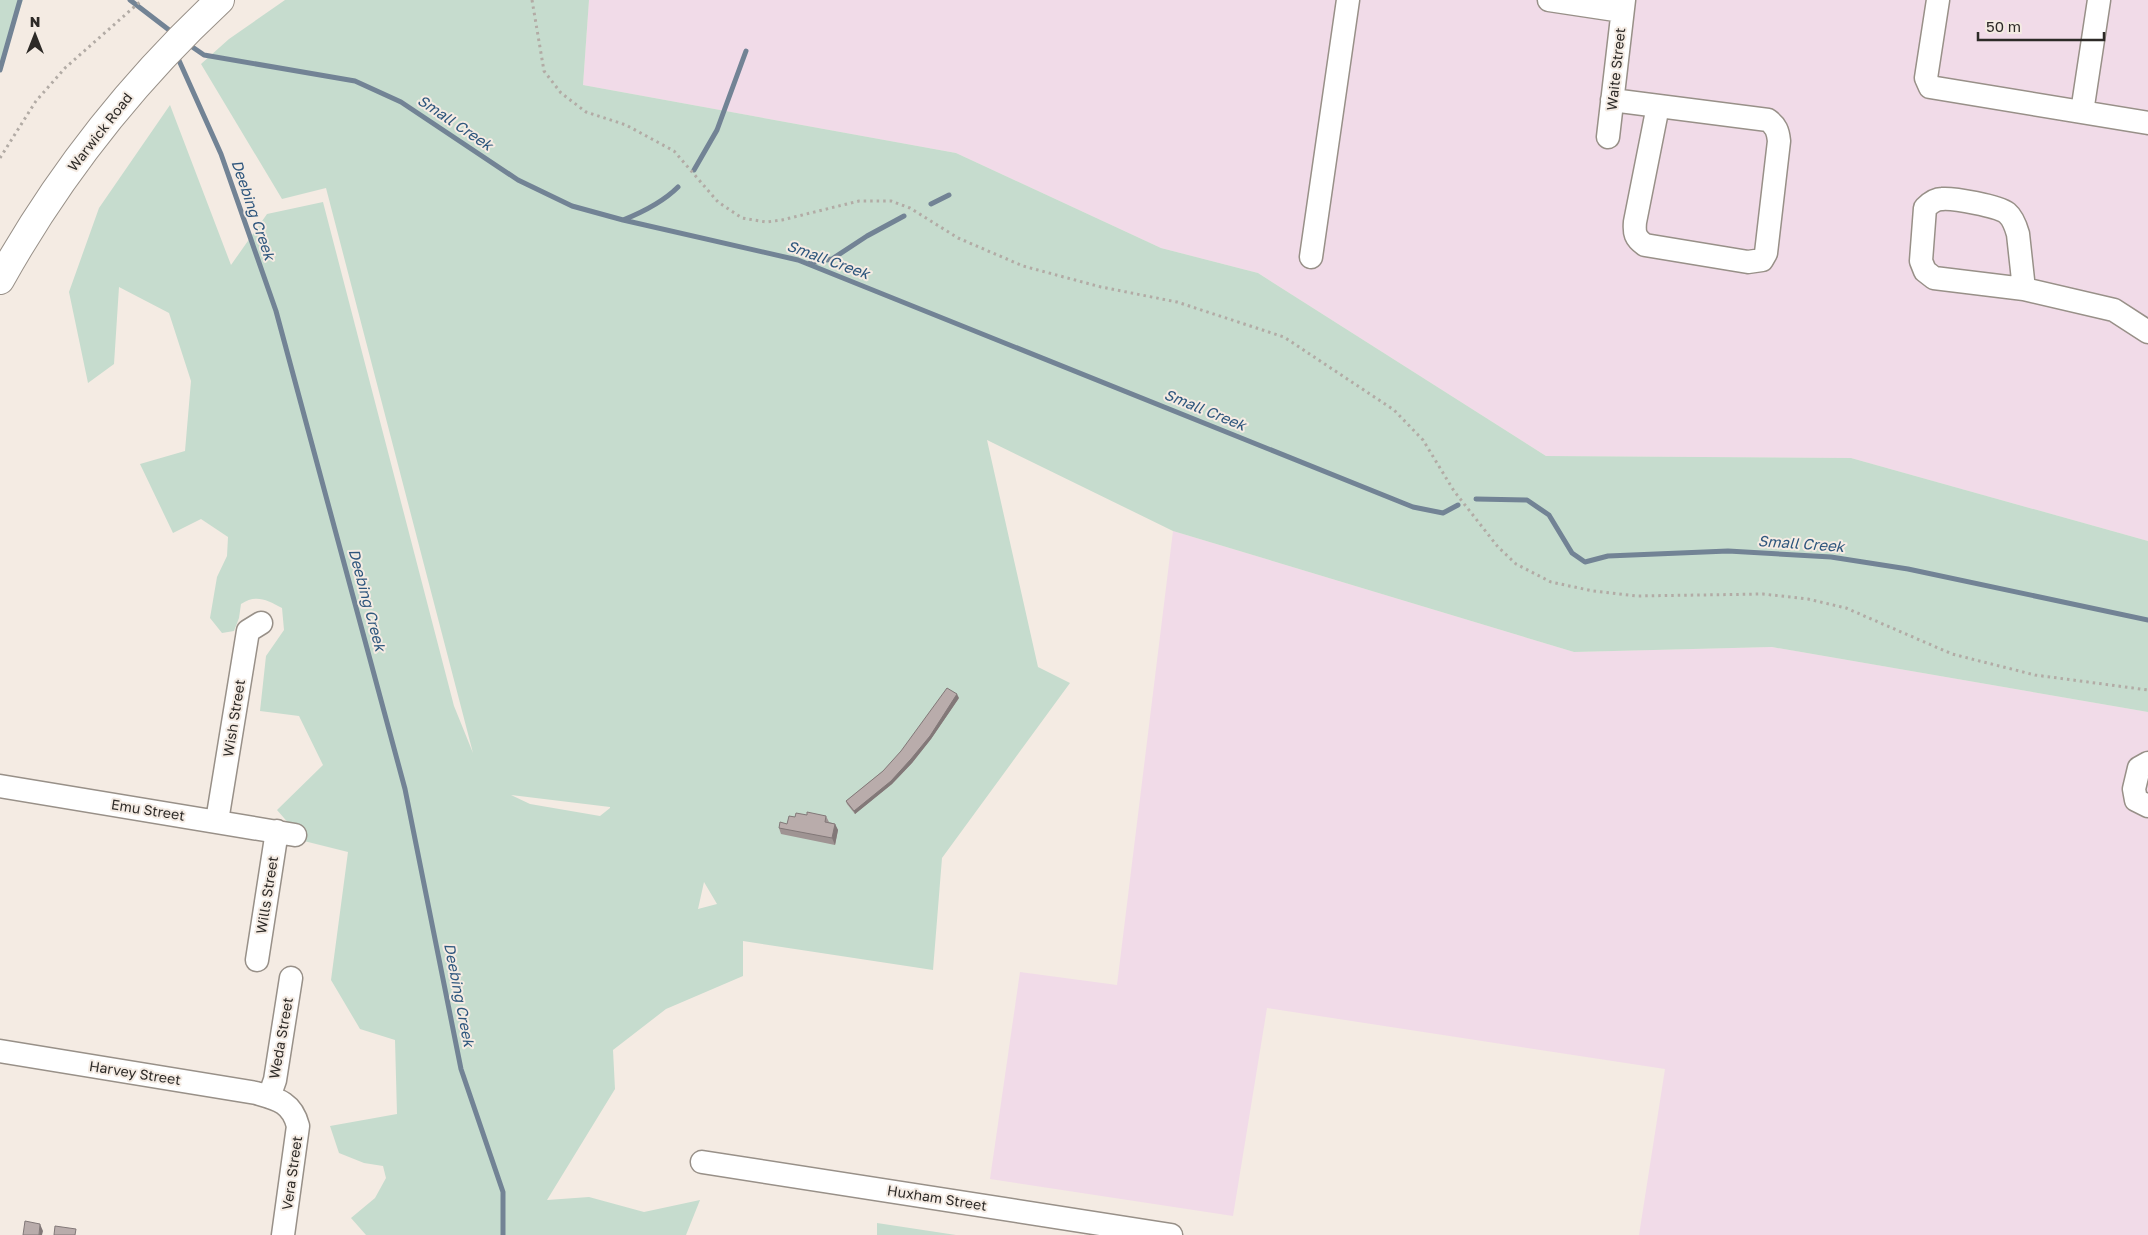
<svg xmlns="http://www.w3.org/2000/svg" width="2148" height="1235" viewBox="0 0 2148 1235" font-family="'Golos Text',sans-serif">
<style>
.industrial{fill:#f1dbe8}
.green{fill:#c6dcce;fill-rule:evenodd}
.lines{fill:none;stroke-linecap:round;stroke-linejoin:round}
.stream{stroke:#728395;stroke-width:5}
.minor-casing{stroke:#989088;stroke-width:25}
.major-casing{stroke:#989088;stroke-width:30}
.path{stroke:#b2aba5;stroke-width:3;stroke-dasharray:2.5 4;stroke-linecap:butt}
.minor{stroke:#fff;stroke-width:22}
.major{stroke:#fff;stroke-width:28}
.wall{fill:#9f9493}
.shaded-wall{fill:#827878}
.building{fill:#b9acab;stroke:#827878}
.labels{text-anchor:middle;stroke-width:4;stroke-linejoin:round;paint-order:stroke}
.street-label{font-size:14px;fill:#2d2a27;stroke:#f4ebe3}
.water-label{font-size:15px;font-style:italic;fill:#2e567d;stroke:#f4ebe3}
</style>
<rect width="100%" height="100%" fill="#f4ebe3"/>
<!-- industrial -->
<path class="industrial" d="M589,0H2148V541L1851,458L1546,456L1258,273L1161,248L956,153L583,85Z
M1173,531L1574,652L1772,647L2148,712V1235H1639L1665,1069L1267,1008L1233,1216L990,1179L1020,972L1117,985Z"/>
<!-- green -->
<path class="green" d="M0,0H23L0,65Z
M285,0H589L583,85L956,153L1161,248L1258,273L1546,456L1851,458L2148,541V712L1772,647L1574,652L1173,531L987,440L1038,667L1070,683L942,858L933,970L743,941V976L666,1009L613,1050L615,1089L547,1200L589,1197L644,1212L700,1200L686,1235H366L351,1218L375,1198L386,1178L383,1166L364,1163L339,1153L330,1126L397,1114L395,1040L360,1029L331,980L348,852L304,841L277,810L323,765L299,716L260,711L266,656L284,630L282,608C267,600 256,594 241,604L239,618L234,631L222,633L210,618L217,577L227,556L228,537L201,519L173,533L140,464L185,451L191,381L169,313L119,287L114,364L88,383L69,292L99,208L170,105L231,265L267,214L323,202L454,706L473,753L326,188L282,199L201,64L229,39ZM511,795L610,807V808L600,816L530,804ZM704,882L717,904L698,909Z
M877,1223L956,1235H877Z"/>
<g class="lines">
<!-- stream -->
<path class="stream" d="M130,0L173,33
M188,44L204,55L355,81L401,102L518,180L572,206L623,220L798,260L1413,507L1443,513L1458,505
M177,56L221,154L276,311L405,789L461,1069L503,1192V1235
M0,70L20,0
M694,170L717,130L746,51
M931,204L949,195
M623,220C643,212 663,202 678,187
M810,263L832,259L867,236L904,216
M1476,499L1527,500L1549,515L1572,553L1585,562L1608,556L1728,551L1831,557L1908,569L2148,620"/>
<!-- minor casing -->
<g class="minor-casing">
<path id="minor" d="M1549,0L1622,11
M1938,0L1926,78L1930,87L2148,123
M1612,100L1768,120C1776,126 1778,131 1779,141L1766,253L1762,260L1748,262L1645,245C1635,238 1634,233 1635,222L1658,106
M2082,112L2099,0
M1608,137L1624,0
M1311,257L1348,0
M2024,289L2018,234C2016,227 2013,218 2007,213C1998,206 1954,198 1942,199C1935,199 1930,203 1925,208L1921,261L1925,271L1934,278L2024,289L2114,310L2148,332
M2148,763L2139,768L2134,789L2136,800L2148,806
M0,786L295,835
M217,821L248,631L261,623
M257,960L277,831
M0,1051L256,1093C277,1099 292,1102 298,1126L283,1235
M269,1097L275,1080L291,978
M702,1162L1171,1235"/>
</g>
<!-- major casing -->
<g class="major-casing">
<path id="major" d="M0,280C58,176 133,81 220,0"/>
</g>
<!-- path -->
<path class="path" d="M532,0L544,71L561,93L586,112L626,125L674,151L718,202L742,218L766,222L782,220L859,201H891L910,208L958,238L1023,266L1101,287L1177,302L1284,337L1394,410L1423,440L1454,491L1498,547L1516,564L1551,582L1593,591L1636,596L1763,594L1808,599L1846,608L1952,654L2035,675L2148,690
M0,158L36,101L65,68L142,0"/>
<!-- minor -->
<use href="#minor" class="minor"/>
<!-- major -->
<use href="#major" class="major"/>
</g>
<!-- wall -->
<path class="wall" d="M959,698L931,739L912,763L892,784L855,814L847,804L846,801L883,771Z
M807,815L826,816L829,822L835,824L838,830L835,845L781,834L779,828L787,824L795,817Z"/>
<!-- shaded-wall -->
<path class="shaded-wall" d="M957,694L959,698L931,739L912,763L892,784L855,814L854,811Z
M835,824L838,830L835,845L832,838Z
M40,1224L43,1231L42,1235H39Z"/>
<!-- building -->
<path class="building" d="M947,688L957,694L930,736L911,759L891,781L854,811L846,801L883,771L901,751Z
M807,812L826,816L825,822L835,824L832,838L779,828L780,822L787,824L789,816L795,817L796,813L807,815Z
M25,1221L40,1224L39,1235H23Z
M55,1226L76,1229L75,1235H54Z"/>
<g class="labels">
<!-- street labels -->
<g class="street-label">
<text transform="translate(1616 69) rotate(-84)" y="5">Waite Street</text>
<text transform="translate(100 132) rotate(-52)" y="5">Warwick Road</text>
<text transform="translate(234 718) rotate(-81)" y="5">Wish Street</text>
<text transform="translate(148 810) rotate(9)" y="5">Emu Street</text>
<text transform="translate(267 895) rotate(-81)" y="5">Wills Street</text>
<text transform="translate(281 1038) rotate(-80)" y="5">Weda Street</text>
<text transform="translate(135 1073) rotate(9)" y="5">Harvey Street</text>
<text transform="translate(292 1173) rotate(-82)" y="5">Vera Street</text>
<text transform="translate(937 1198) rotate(9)" y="5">Huxham Street</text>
</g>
<!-- water labels -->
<g class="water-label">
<text transform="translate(455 123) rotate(34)" y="5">Small Creek</text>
<text transform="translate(253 210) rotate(71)" y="5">Deebing Creek</text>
<text transform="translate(828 260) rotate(20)" y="5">Small Creek</text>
<text transform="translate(1205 410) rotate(22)" y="5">Small Creek</text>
<text transform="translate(1801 544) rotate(4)" y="5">Small Creek</text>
<text transform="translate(367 600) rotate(75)" y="5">Deebing Creek</text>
<text transform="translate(459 995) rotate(79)" y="5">Deebing Creek</text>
</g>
</g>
<!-- north arrow -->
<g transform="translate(35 35)" stroke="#f4ebe3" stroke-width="4" paint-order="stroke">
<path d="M0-4L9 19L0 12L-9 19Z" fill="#2d2a27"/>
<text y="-8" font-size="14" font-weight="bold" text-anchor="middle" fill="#2d2a27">N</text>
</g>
<!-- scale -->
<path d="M1978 32v8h126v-8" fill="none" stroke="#2d2a27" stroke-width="2.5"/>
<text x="1986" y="32" font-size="15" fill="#2d2a27" stroke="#f4ebe3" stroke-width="4" paint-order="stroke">50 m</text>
</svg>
